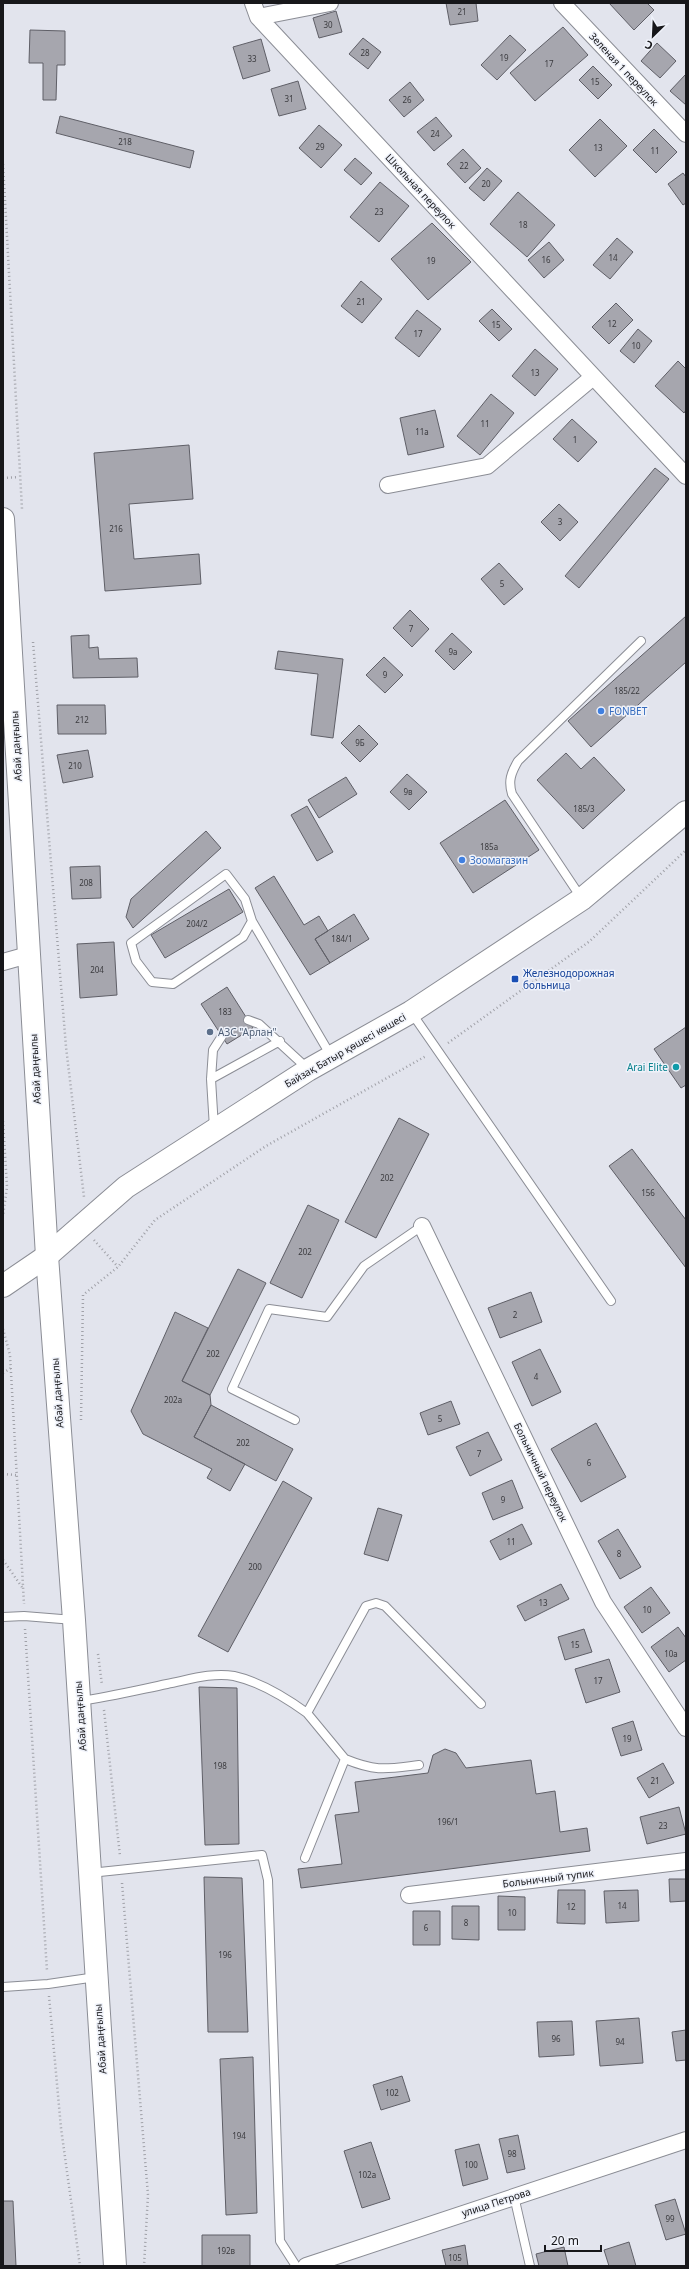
<svg xmlns="http://www.w3.org/2000/svg" width="689" height="2269" viewBox="0 0 689 2269" font-family="'Noto Sans',sans-serif">
<style>
.building{fill:#a6a6ae;stroke:#5f5f67}
.lines{fill:none;stroke-linecap:round;stroke-linejoin:round}
.service-casing{stroke:#8b8d95;stroke-width:10}
.minor-casing{stroke:#8b8d95;stroke-width:18}
.secondary-casing{stroke:#8b8d95;stroke-width:24}
.primary-casing{stroke:#8b8d95;stroke-width:24}
.path{stroke:#a0a1a8;stroke-width:2.5;stroke-dasharray:1 3;stroke-linecap:butt}
.service{stroke:#fff;stroke-width:8}
.minor{stroke:#fff;stroke-width:16}
.secondary{stroke:#fff;stroke-width:22}
.primary{stroke:#fff;stroke-width:22}
.shop-dot{fill:#3f7fe0;stroke:#eff2fa;stroke-width:1.5}
.transit-dot{fill:#1a4fb4;stroke:#eff2fa;stroke-width:1.5}
.service-dot{fill:#5c6f8a;stroke:#eff2fa;stroke-width:1.5}
.culture-dot{fill:#0f9aa8;stroke:#eff2fa;stroke-width:1.5}
.labels{text-anchor:middle;stroke-width:3;stroke-linejoin:round;paint-order:stroke}
.number-label{font-size:8px;fill:#3b3b3f}
.street-label{font-size:10px;fill:#17171a;stroke:#eff2fa}
.shop-label{font-size:10px;fill:#366cbe;stroke:#eff2fa;text-anchor:start}
.transit-label{font-size:10px;fill:#164399;stroke:#eff2fa;text-anchor:start}
.service-label{font-size:10px;fill:#4e5e75;stroke:#eff2fa;text-anchor:start}
.culture-label{font-size:10px;fill:#0d838f;stroke:#eff2fa;text-anchor:end}
</style>
<rect width="100%" height="100%" fill="#e2e4ed"/>
<!-- building -->
<path class="building" d="M446,3H476L478,21L450,25Z
M609,3H647L654,10L634,30Z
M336,11L342,32L319,38L313,18Z
M563,27L588,55L535,101L510,73Z
M30,30L65,31V65H57L56,100H43V63H29Z
M510,35L526,50L497,80L481,65Z
M363,38L381,52L368,69L349,54Z
M261,39L270,71L243,79L233,47Z
M657,43L676,61L660,78L641,61Z
M593,66L612,85L598,99L579,80Z
M686,74V105L670,91Z
M298,81L306,109L279,116L271,89Z
M410,82L424,100L404,117L389,100Z
M60,116L194,151L190,168L56,133Z
M436,117L452,136L434,151L417,132Z
M600,119L627,146L595,177L569,150Z
M319,125L342,145L321,168L299,148Z
M654,129L677,152L656,173L633,150Z
M463,149L481,168L465,183L447,164Z
M355,158L372,173L361,185L344,170Z
M487,168L502,181L484,201L469,188Z
M683,173L686,177V203L683,205L668,184Z
M380,182L409,206L379,242L350,217Z
M518,192L555,225L527,257L490,224Z
M432,223L471,262L428,300L391,259Z
M617,238L633,252L610,279L593,265Z
M549,242L564,260L544,278L528,260Z
M361,281L382,299L362,323L341,306Z
M616,303L633,320L609,344L592,327Z
M492,309L512,329L499,341L479,321Z
M417,310L441,329L419,357L395,338Z
M638,329L652,341L634,363L620,351Z
M535,349L558,369L535,396L512,376Z
M678,361L686,369V410L684,413L655,386Z
M491,394L514,413L480,455L457,436Z
M435,410L444,447L408,455L400,418Z
M572,419L597,442L578,462L553,439Z
M189,445L193,499L129,504L134,559L199,554L201,584L105,591L94,453Z
M655,468L669,479L579,588L565,576Z
M559,504L578,522L560,541L541,522Z
M499,563L523,589L504,605L481,579Z
M410,610L429,629L412,647L393,628Z
M686,616V662L591,747L568,721Z
M452,633L472,652L454,670L435,651Z
M89,635V648L98,647L99,659L137,658L138,677L73,678L71,636Z
M278,651L343,659L333,738L311,735L318,674L275,669Z
M384,657L403,675L385,693L366,675Z
M57,705H105L106,734H58Z
M359,725L378,744L360,762L341,743Z
M88,750L93,777L63,783L57,755Z
M566,753L581,769L594,757L625,790L583,829L537,780Z
M407,774L427,792L409,810L390,792Z
M346,777L357,794L319,818L308,800Z
M505,800L539,850L473,893L440,843Z
M307,806L333,852L317,861L291,815Z
M206,831L221,848L133,928L126,917L131,899Z
M100,866L101,898L72,899L70,867Z
M274,876L304,925L319,916L328,931L315,939L330,963L310,975L255,888Z
M229,889L243,912L165,958L151,935Z
M354,914L369,939L330,963L315,939Z
M114,942L117,995L80,998L77,944Z
M227,987L253,1028L227,1044L201,1004Z
M686,1027V1085L681,1088L654,1049Z
M399,1118L429,1134L376,1238L345,1222Z
M632,1149L686,1220V1268L609,1166Z
M308,1205L339,1220L302,1298L270,1283Z
M238,1269L266,1283L210,1395L182,1381Z
M531,1292L542,1322L500,1338L488,1308Z
M175,1312L208,1328L182,1381L210,1395L211,1405L194,1437L245,1464L230,1491L207,1478L212,1469L143,1434L131,1411Z
M540,1349L561,1392L532,1406L512,1362Z
M451,1401L460,1424L428,1435L420,1413Z
M211,1405L293,1449L276,1481L194,1437Z
M596,1423L626,1477L581,1502L551,1449Z
M488,1432L502,1460L470,1476L456,1447Z
M512,1480L523,1508L493,1520L482,1493Z
M283,1481L312,1498L228,1652L198,1636Z
M378,1508L402,1515L388,1561L364,1554Z
M522,1524L532,1544L500,1560L490,1541Z
M618,1529L641,1567L620,1579L598,1541Z
M561,1584L569,1599L525,1621L517,1606Z
M651,1587L670,1613L642,1633L624,1607Z
M678,1627L686,1638V1660L669,1672L651,1647Z
M584,1629L592,1652L565,1660L558,1637Z
M609,1659L620,1692L586,1703L575,1669Z
M199,1687L237,1688L239,1844L205,1845Z
M633,1721L642,1750L621,1756L612,1728Z
M445,1749L456,1753L466,1768L531,1760L536,1794L555,1791L560,1832L587,1828L590,1851L301,1888L298,1869L342,1864L335,1815L359,1812L355,1782L428,1773L433,1755Z
M663,1763L674,1783L649,1798L637,1778Z
M679,1807L686,1834L647,1844L640,1817Z
M204,1877L242,1878L248,2032H208Z
M669,1879H686V1901L670,1902Z
M558,1890H585V1924L557,1923Z
M638,1890L639,1921L606,1923L604,1891Z
M498,1896L525,1897V1930H498Z
M452,1906H479V1940L452,1939Z
M413,1911H440V1945H413Z
M639,2018L643,2063L600,2066L596,2021Z
M572,2021L574,2055L539,2057L537,2022Z
M686,2030V2060L676,2061L672,2032Z
M253,2057L257,2213L226,2215L220,2059Z
M402,2076L410,2101L381,2110L373,2085Z
M518,2135L525,2169L507,2173L499,2139Z
M371,2142L390,2199L362,2208L344,2151Z
M479,2144L488,2179L463,2186L455,2150Z
M675,2199L686,2234L666,2240L655,2205Z
M3,2201H13L16,2266H3Z
M202,2235H250V2266H202Z
M629,2242L636,2266H609L604,2250Z
M465,2245L468,2266H446L442,2250Z
M564,2247L568,2266H539L536,2254Z"/>
<g class="lines">
<!-- service casing -->
<g class="service-casing">
<path id="service" d="M226,874L245,899L252,921L243,937L173,984L152,982L136,961L131,943Z
M582,899L512,794C508,781 511,773 518,761L641,641
M252,921L331,1056
M411,1012L611,1301
M248,1020L259,1024L308,1069
M211,1079L280,1041
M214,1128L211,1079L213,1050L222,1036
M295,1420L232,1389L269,1309L327,1317L364,1266L422,1226
M3,1617L24,1616L74,1620
M80,1701C109,1697 138,1690 167,1684C188,1680 212,1672 234,1676C261,1682 285,1697 307,1713
M345,1759C377,1772 386,1769 419,1765
M305,1858L345,1759L307,1713L366,1606L376,1603L385,1606L481,1704
M90,1873L262,1855L268,1880L280,2241L296,2266
M3,1987L48,1984L96,1977
M514,2196L530,2266"/>
</g>
<!-- minor casing -->
<g class="minor-casing">
<path id="minor" d="M253,3L258,17L686,476
M562,3L686,134
M258,17L330,3
M388,485L487,466L593,377
M3,962L28,955
M422,1226L603,1602L686,1728
M409,1895L686,1861
M306,2266L686,2140"/>
</g>
<!-- secondary casing -->
<g class="secondary-casing">
<path id="secondary" d="M3,1286L47,1256L126,1187L308,1070L411,1012L582,899L686,812"/>
</g>
<!-- primary casing -->
<g class="primary-casing">
<path id="primary" d="M3,519L47,1256L74,1620L115,2266"/>
</g>
<!-- path -->
<path class="path" d="M3,164L22,509
M3,478L19,477
M33,642L66,1047L84,1197
M448,1043L590,941L686,850
M3,1121L7,1187L3,1216
M94,1240L118,1267
M3,1329L10,1355L24,1604
M3,1373L11,1368
M81,1420L83,1295L118,1267L155,1220L266,1146L426,1056
M3,1474L16,1475
M3,1560L22,1587
M25,1629L47,1971
M98,1654L102,1685
M104,1710L120,1856
M122,1883L148,2195L144,2266
M49,1996L61,2128L80,2266"/>
<!-- service -->
<use href="#service" class="service"/>
<!-- minor -->
<use href="#minor" class="minor"/>
<!-- secondary -->
<use href="#secondary" class="secondary"/>
<!-- primary -->
<use href="#primary" class="primary"/>
</g>
<!-- markers -->
<g class="shop-dot">
<circle cx="601" cy="711" r="4"/>
<circle cx="462" cy="860" r="4"/>
</g>
<rect class="transit-dot" x="511" y="975" width="8" height="8" rx="2"/>
<circle class="service-dot" cx="210" cy="1032" r="4"/>
<circle class="culture-dot" cx="676" cy="1067" r="4"/>
<g class="labels">
<!-- number labels -->
<g class="number-label">
<text x="462" y="15">21</text>
<text x="328" y="28">30</text>
<text x="365" y="56">28</text>
<text x="504" y="61">19</text>
<text x="252" y="62">33</text>
<text x="549" y="67">17</text>
<text x="595" y="85">15</text>
<text x="289" y="102">31</text>
<text x="407" y="103">26</text>
<text x="435" y="137">24</text>
<text x="125" y="145">218</text>
<text x="320" y="150">29</text>
<text x="598" y="151">13</text>
<text x="655" y="154">11</text>
<text x="464" y="169">22</text>
<text x="486" y="187">20</text>
<text x="379" y="215">23</text>
<text x="523" y="228">18</text>
<text x="613" y="261">14</text>
<text x="546" y="263">16</text>
<text x="431" y="264">19</text>
<text x="361" y="305">21</text>
<text x="612" y="327">12</text>
<text x="496" y="328">15</text>
<text x="418" y="337">17</text>
<text x="636" y="349">10</text>
<text x="535" y="376">13</text>
<text x="485" y="427">11</text>
<text x="422" y="435">11а</text>
<text x="575" y="443">1</text>
<text x="560" y="525">3</text>
<text x="116" y="532">216</text>
<text x="502" y="587">5</text>
<text x="411" y="632">7</text>
<text x="453" y="655">9а</text>
<text x="385" y="678">9</text>
<text x="627" y="694">185/22</text>
<text x="82" y="723">212</text>
<text x="360" y="746">9Б</text>
<text x="75" y="769">210</text>
<text x="408" y="795">9в</text>
<text x="584" y="812">185/3</text>
<text x="489" y="850">185а</text>
<text x="86" y="886">208</text>
<text x="197" y="927">204/2</text>
<text x="342" y="942">184/1</text>
<text x="97" y="973">204</text>
<text x="225" y="1015">183</text>
<text x="387" y="1181">202</text>
<text x="648" y="1196">156</text>
<text x="305" y="1255">202</text>
<text x="515" y="1318">2</text>
<text x="213" y="1357">202</text>
<text x="536" y="1380">4</text>
<text x="173" y="1403">202а</text>
<text x="440" y="1422">5</text>
<text x="243" y="1446">202</text>
<text x="479" y="1457">7</text>
<text x="589" y="1466">6</text>
<text x="503" y="1503">9</text>
<text x="511" y="1545">11</text>
<text x="619" y="1557">8</text>
<text x="255" y="1570">200</text>
<text x="543" y="1606">13</text>
<text x="647" y="1613">10</text>
<text x="575" y="1648">15</text>
<text x="671" y="1657">10а</text>
<text x="598" y="1684">17</text>
<text x="627" y="1742">19</text>
<text x="220" y="1769">198</text>
<text x="655" y="1784">21</text>
<text x="448" y="1825">196/1</text>
<text x="663" y="1829">23</text>
<text x="622" y="1909">14</text>
<text x="571" y="1910">12</text>
<text x="512" y="1916">10</text>
<text x="466" y="1926">8</text>
<text x="426" y="1931">6</text>
<text x="225" y="1958">196</text>
<text x="556" y="2042">96</text>
<text x="620" y="2045">94</text>
<text x="392" y="2096">102</text>
<text x="239" y="2139">194</text>
<text x="512" y="2157">98</text>
<text x="471" y="2168">100</text>
<text x="367" y="2178">102а</text>
<text x="670" y="2222">99</text>
<text x="226" y="2254">192в</text>
<text x="455" y="2261">105</text>
</g>
<!-- street labels -->
<g class="street-label">
<text transform="translate(624 69) rotate(47)" y="4">Зеленая 1 переулок</text>
<text transform="translate(421 191) rotate(47)" y="4">Школьная переулок</text>
<text transform="translate(16 746) rotate(-93)" y="4">Абай даңғылы</text>
<text transform="translate(345 1050) rotate(-30)" y="4">Байзақ Батыр қөшесі көшесі</text>
<text transform="translate(35 1069) rotate(-93)" y="4">Абай даңғылы</text>
<text transform="translate(57 1393) rotate(-94)" y="4">Абай даңғылы</text>
<text transform="translate(541 1472) rotate(64)" y="4">Больничный переулок</text>
<text transform="translate(80 1716) rotate(-94)" y="4">Абай даңғылы</text>
<text transform="translate(548 1878) rotate(-7)" y="4">Больничный тупик</text>
<text transform="translate(100 2039) rotate(-94)" y="4">Абай даңғылы</text>
<text transform="translate(496 2202) rotate(-18)" y="4">улица Петрова</text>
</g>
<!-- shop labels -->
<g class="shop-label">
<text x="609" y="715">FONBET</text>
<text x="470" y="864">Зоомагазин</text>
</g>
<!-- transit labels -->
<g class="transit-label">
<text x="523" y="977">Железнодорожная<tspan x="523" dy="12">больница</tspan></text>
</g>
<!-- service labels -->
<g class="service-label">
<text x="218" y="1036">АЗС "Арлан"</text>
</g>
<!-- culture labels -->
<g class="culture-label">
<text x="668" y="1071">Arai Elite</text>
</g>
</g>
<!-- border -->
<rect width="689" height="2269" fill="none" stroke="#17171a" stroke-width="8"/>
<!-- north arrow -->
<g transform="translate(653 36) rotate(204)" stroke="#eff2fa" stroke-width="3" paint-order="stroke">
<path d="M0-3L7 15L0 10L-7 15Z" fill="#17171a"/>
<text y="-6" font-size="11" font-weight="bold" text-anchor="middle" fill="#17171a">С</text>
</g>
<!-- scale -->
<path d="M545 2245v6h56v-6" fill="none" stroke="#17171a" stroke-width="2"/>
<text x="551" y="2245" font-size="12" fill="#17171a" stroke="#eff2fa" stroke-width="3" paint-order="stroke">20 m</text>
</svg>
